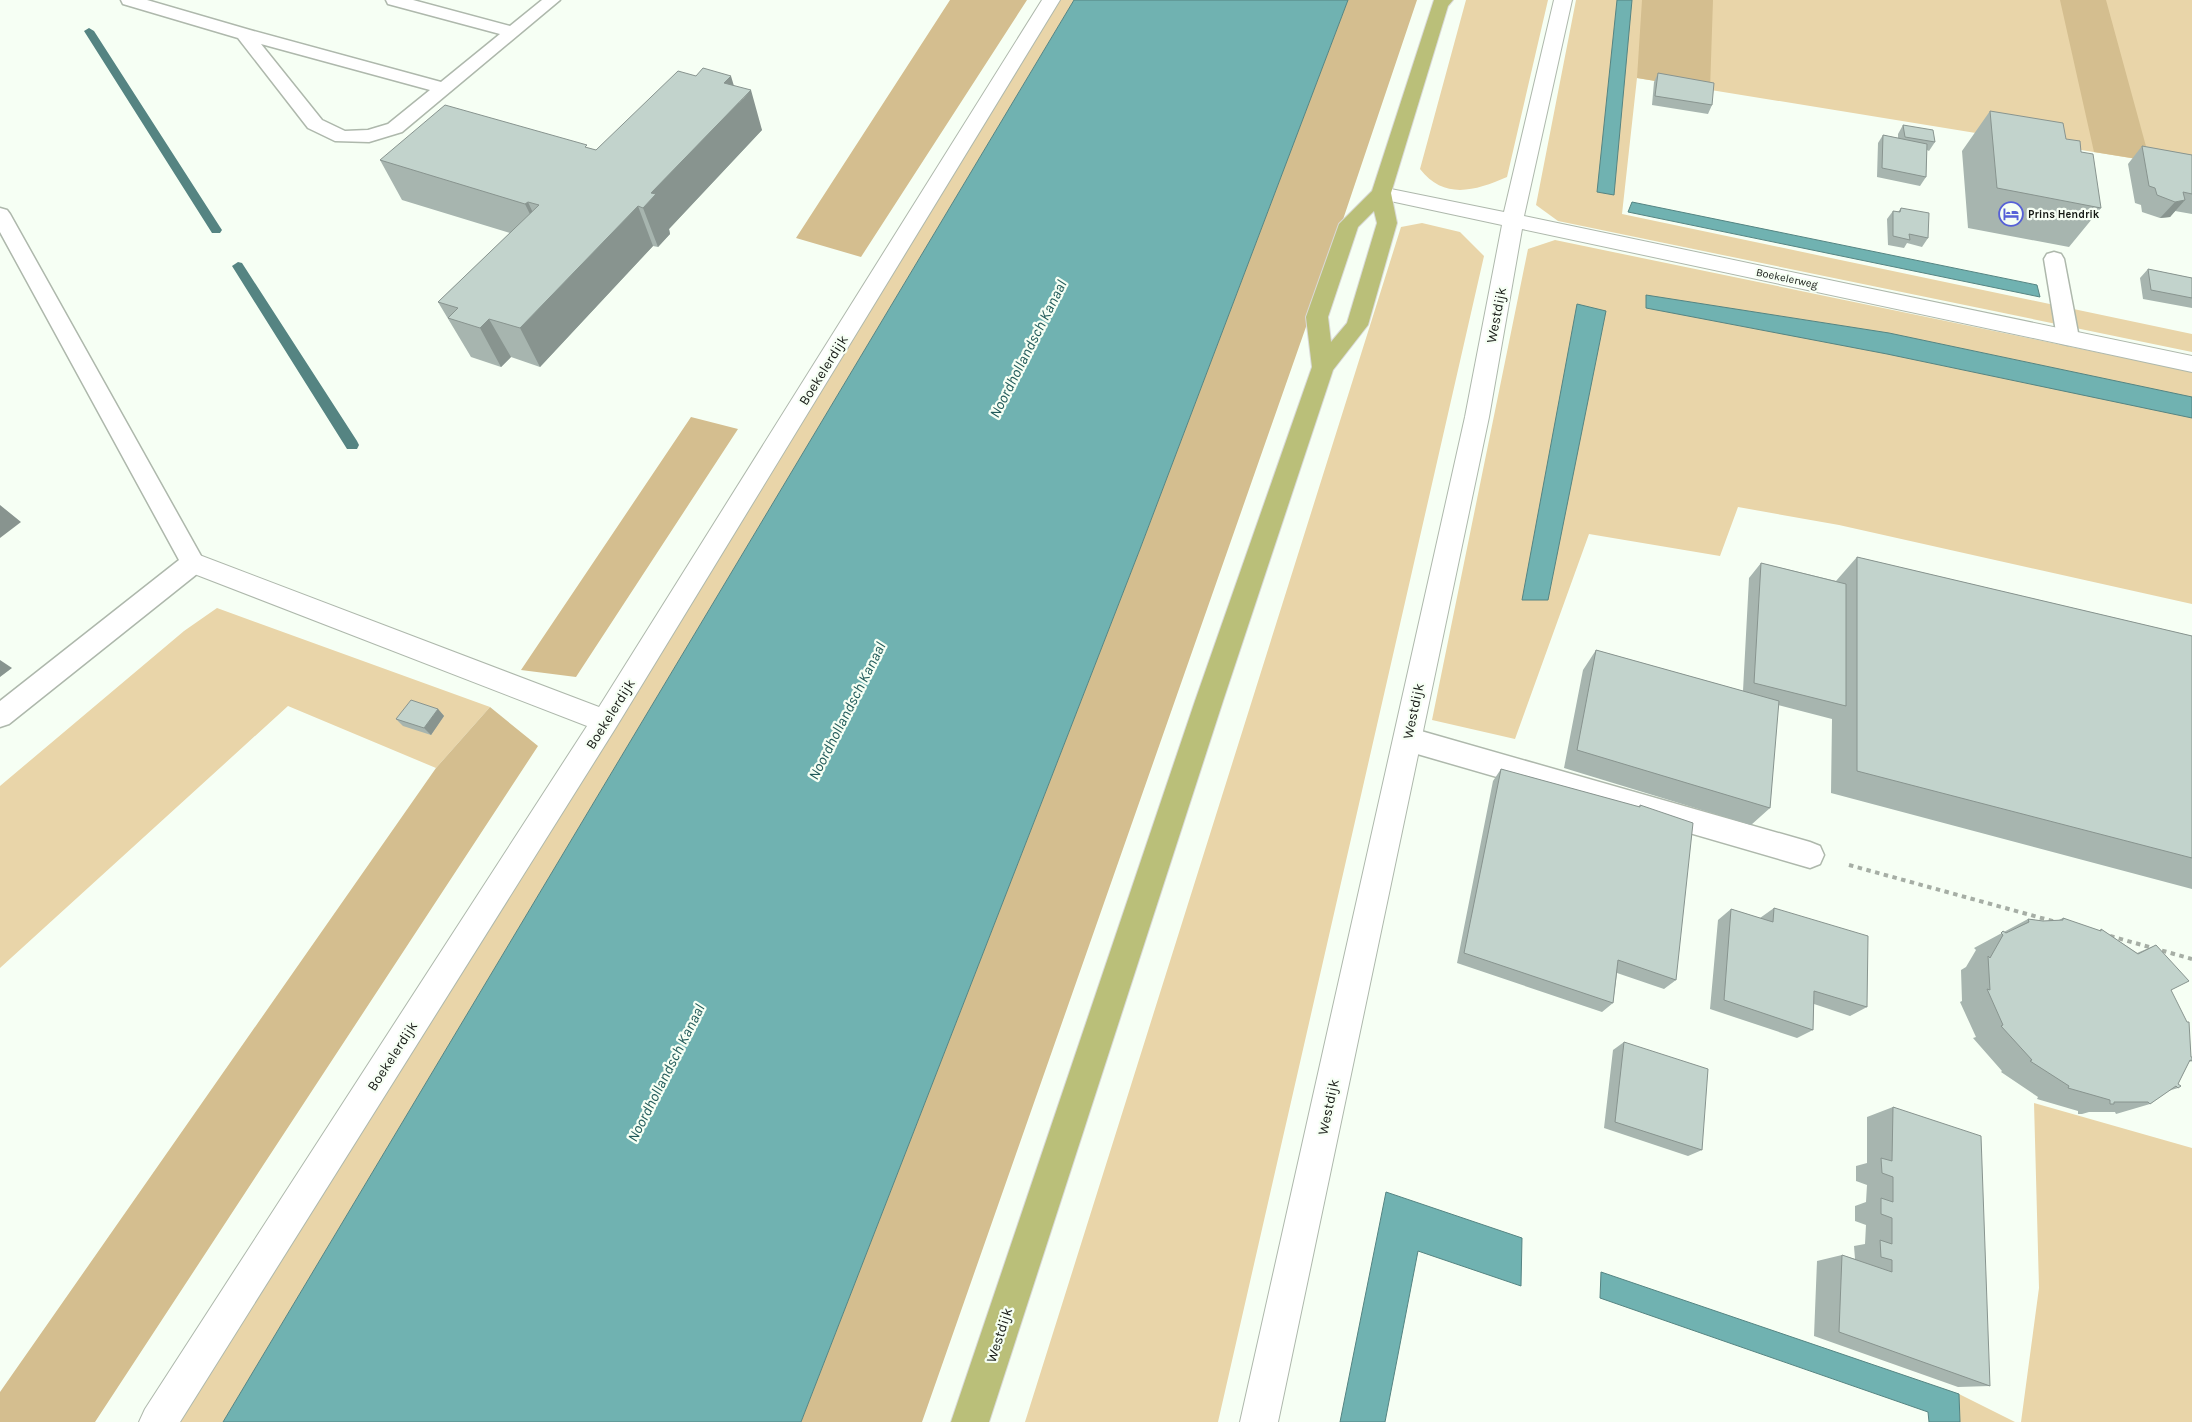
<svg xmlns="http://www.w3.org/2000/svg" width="2192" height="1422" viewBox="0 0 2192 1422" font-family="Karla,sans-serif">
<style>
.green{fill:#e9d5a9}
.forest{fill:#d4be8f}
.water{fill:#70b2b1;stroke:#558482}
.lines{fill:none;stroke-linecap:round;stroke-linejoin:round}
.stream{fill:#558482;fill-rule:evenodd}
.service-casing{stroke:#aeb8ac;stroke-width:3}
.minor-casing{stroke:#aeb8ac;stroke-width:2}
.primary-casing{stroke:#dadad9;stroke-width:2}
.path{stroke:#a6aea5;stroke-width:4;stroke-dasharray:4.5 4.5;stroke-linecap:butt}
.service{fill:#fff;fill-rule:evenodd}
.minor{fill:#fff;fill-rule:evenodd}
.primary{fill:#babf79;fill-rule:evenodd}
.wall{fill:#a7b5af}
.shaded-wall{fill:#88948f}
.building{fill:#c2d3cc;stroke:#88948f}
.labels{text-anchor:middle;stroke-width:4.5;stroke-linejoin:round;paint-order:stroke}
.far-poi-label{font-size:11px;font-weight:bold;fill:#151914;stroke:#f6fff4;text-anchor:start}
.far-street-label{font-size:11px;fill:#151914;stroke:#f6fff4}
.street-label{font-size:14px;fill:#151914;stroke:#f6fff4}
.water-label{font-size:15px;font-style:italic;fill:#235c5b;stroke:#f6fff4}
</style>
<rect width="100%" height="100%" fill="#f6fff4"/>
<!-- green -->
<path class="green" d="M1044,0H1074L223,1422H157Z
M1466,0H1548L1507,177C1475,191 1444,200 1420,169Z
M1576,0H2192V168L1637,78L1622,214L2192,334V352L1558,221L1536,205Z
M1422,223L1460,232L1484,256L1218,1422H1025L1401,227Z
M1555,240L2192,372V604L1839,525L1738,507L1720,556L1589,534L1515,739L1432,720L1528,249Z
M217,608L490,707L436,768L288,706L0,968V786L184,631Z
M2034,1103L2192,1148V1422H2021L2039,1288Z
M1959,1394L2015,1422H1960Z"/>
<!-- forest -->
<path class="forest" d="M950,0H1027L861,257L796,238Z
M1348,0H1417L1327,267L922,1422H801L1140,549Z
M1642,0H1713L1710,90L1637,78Z
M2060,0H2106L2150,161L2094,152Z
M691,417L738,429L576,677L521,670Z
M490,707L538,746L95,1422H0V1392L436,768Z"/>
<!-- water -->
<path class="water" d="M1074,0H1348L1140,549L801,1422H223Z
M1617,0H1632L1614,195L1597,192Z
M1632,202L2037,285L2040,297L1628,212Z
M1646,295L1889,333L2192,397V418L1887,354L1646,308Z
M1577,304L1606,311L1548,600H1522Z
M1386,1192L1522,1238L1521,1286L1418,1251L1385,1422H1340Z
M1601,1272L1959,1394L1960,1422H1929L1928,1412L1600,1298Z"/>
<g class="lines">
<!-- stream -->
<path class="stream" d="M89,28L94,31L220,227L222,230L220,233H212L84,31Z
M238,262L242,263L357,441L359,445L357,449H347L232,266Z"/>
<!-- service casing -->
<g class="service-casing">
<path id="service" d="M121,0H147L250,30L441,82L500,34L388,4L386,0H413L510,26L542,0H560L402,132L369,142L335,141L308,128L238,38L123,4ZM261,44L430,90L388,124L368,130L345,131L322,120Z
M0,208L7,210L10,214L205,563L202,570L9,724L0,727V701L179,560L0,232Z
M2054,252L2061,254L2064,259L2079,338L2076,343L2068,345L2060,343L2057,338L2044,259L2047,254Z
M1407,727L1810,842L1820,846L1824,855L1820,864L1810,868L1407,751L1398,747L1394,739L1398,731Z"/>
</g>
<!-- minor casing -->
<g class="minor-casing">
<path id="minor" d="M1042,0H1060L615,729L180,1422H139L145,1409L587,726L184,570L180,563L184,556L193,553L202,556L599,707Z
M1554,0H1572L1524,216L2192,356V372L1522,229L1489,417L1278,1422H1240L1465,417L1502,225L1381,199L1374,198L1371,193L1374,188L1381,187L1504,212Z"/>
</g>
<!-- primary casing -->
<g class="primary-casing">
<path id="primary" d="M1434,0H1453L1448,6L1391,193L1397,223L1368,325L1333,370L1223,701L989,1422H951L1195,701L1312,367L1306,317L1339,224L1372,191ZM1374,211L1377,223L1347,323L1331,342L1328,317L1358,227Z"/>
</g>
<!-- path -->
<path class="path" d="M1849,865L2056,922
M2110,936L2192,959"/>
<!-- service -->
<use href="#service" class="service"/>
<!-- minor -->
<use href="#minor" class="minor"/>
<!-- primary -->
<use href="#primary" class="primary"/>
</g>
<!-- wall -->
<path class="wall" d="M1658,73L1712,105L1708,114L1652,105L1654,82Z
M696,76L734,85L762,130L669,229L670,234L658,247L653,246L540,367L511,357L501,367L471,357L438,302L510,233L402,200L380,160L588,148L596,150Z
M1990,111L2066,139L2081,152L2101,208L2069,247L1968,228L1962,151Z
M1903,125L1935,142L1929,151L1927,150L1926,177L1920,186L1877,177L1878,143L1883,135L1898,138V134Z
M2142,146L2192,155V214L2175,211L2170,217L2160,218L2142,212L2141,205L2135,203L2128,164Z
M1901,208L1928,238L1922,247L1907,243L1904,248L1888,245L1887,219L1893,211L1898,212Z
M2148,269L2192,278V308L2143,299L2140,278Z
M1857,557L2192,636V889L1831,793L1832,719L1778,705L1770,808L1751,825L1564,768L1583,670L1596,650L1743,691L1749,578L1761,563L1836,581Z
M438,709L444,716L431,735L403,726L396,719Z
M1501,769L1639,807L1640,805L1676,980L1664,989L1617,973L1613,1003L1602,1012L1457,963L1493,781Z
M1774,908L1867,1007L1850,1016L1814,1004L1813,1030L1797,1038L1710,1009L1718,920L1731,909L1760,918Z
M2063,918L2099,931L2101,929L2137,953L2156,945L2171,990L2192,1061L2189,1062L2178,1084V1088L2168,1091L2150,1104L2116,1114L2115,1112H2089L2082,1114H2078V1111L2037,1099L2038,1097L2001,1072L2002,1071L1973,1038L1976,1037L1960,1002L1962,1001L1961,970L1966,967L1976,950L1974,948L2028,919L2043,921L2059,920Z
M1624,1042L1702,1150L1688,1156L1604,1128L1613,1050Z
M1893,1107L1990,1386L1958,1387L1814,1336L1817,1261L1842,1255L1855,1259L1854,1246L1865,1244L1866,1225L1855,1221V1206L1866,1202L1867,1185L1856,1181V1166L1867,1163V1117Z"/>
<!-- shaded-wall -->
<path class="shaded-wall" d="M731,76L739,103L751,90L762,130L669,229L670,234L658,247L643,208L651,193L724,83Z
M2185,200L2170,217L2160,218L2175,202Z
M528,202L546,241L544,243L525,204Z
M638,206L653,246L540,367L520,328Z
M489,319L511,357L501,367L480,328Z
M0,505L21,522L0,538Z
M0,660L12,668L0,677Z
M438,709L444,716L431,735L424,728Z"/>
<!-- building -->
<path class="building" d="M703,68L731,76L724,83L751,90L651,193L656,194L643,208L638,206L520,328L489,319L480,328L448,318L458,308L438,302L539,205L528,202L525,204L380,160L445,105L587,145L585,147L596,150L678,71L696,76Z
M1658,73L1714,83L1712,105L1655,96Z
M1990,111L2063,123L2066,139L2080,141L2081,152L2093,154L2101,208L1997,188Z
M1903,125L1933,130L1935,142L1905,137Z
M1883,135L1927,144L1926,177L1882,168Z
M2142,146L2192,155V194L2183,192L2185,200L2175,202L2157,195L2155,188L2149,186Z
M1901,208L1929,213L1928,238L1909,234L1910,240L1893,236V211L1900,212Z
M2148,269L2192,278V298L2151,290Z
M1857,557L2192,636V858L1857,771Z
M1761,563L1846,584V706L1754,683Z
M1596,650L1779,701L1770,808L1577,750Z
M411,700L438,709L424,728L396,719Z
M1501,769L1640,807V805L1693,823L1676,980L1618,960L1613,1003L1464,953Z
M1774,908L1868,936L1867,1007L1814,991L1813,1030L1724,1000L1731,909L1773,922Z
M2063,918L2101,931V929L2138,954L2156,945L2189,981L2171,990L2187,1022H2189L2191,1057H2192V1061L2190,1060L2178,1084L2181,1086L2178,1088L2176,1086L2150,1104L2148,1102H2114V1104H2110V1100L2068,1088L2069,1086L2030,1061L2032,1060L2001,1026L2003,1025L1987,989L1990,990L1988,956L1990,958L2003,935L2001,933L2003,931L2006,933L2029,922L2028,919L2043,921L2063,920Z
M1624,1042L1708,1069L1702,1150L1615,1122Z
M1893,1107L1981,1136L1990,1386L1839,1332L1842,1255L1892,1272V1260L1881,1257L1880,1240L1892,1244V1218L1881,1214V1198L1893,1202V1177L1882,1173L1881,1158L1892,1161Z"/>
<!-- icons -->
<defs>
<g id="hotel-ring" transform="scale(1.25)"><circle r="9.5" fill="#f6fff4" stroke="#5660d7" stroke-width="1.5"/><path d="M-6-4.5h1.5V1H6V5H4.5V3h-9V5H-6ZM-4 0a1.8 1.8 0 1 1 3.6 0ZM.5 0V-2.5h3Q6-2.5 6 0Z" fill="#5660d7"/></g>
</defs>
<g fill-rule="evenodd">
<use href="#hotel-ring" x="2011" y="214"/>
</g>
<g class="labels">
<!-- far-poi labels -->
<g class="far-poi-label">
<text x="2028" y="218">Prins Hendrik</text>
</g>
<!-- far-street labels -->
<g class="far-street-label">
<text transform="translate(1787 278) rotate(12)" y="4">Boekelerweg</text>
</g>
<!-- street labels -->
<g class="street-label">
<text transform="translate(1496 315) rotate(-79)" y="5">Westdijk</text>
<text transform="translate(823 370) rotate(-58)" y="5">Boekelerdijk</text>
<text transform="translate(1413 711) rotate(-78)" y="5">Westdijk</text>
<text transform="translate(610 714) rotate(-58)" y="5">Boekelerdijk</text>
<text transform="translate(392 1056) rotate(-57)" y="5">Boekelerdijk</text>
<text transform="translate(1328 1107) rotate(-78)" y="5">Westdijk</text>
<text transform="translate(999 1335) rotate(-72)" y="5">Westdijk</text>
</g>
<!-- water labels -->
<g class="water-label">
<text transform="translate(1028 349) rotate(-63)" y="5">Noordhollandsch Kanaal</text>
<text transform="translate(847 711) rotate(-63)" y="5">Noordhollandsch Kanaal</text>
<text transform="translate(666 1073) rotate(-63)" y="5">Noordhollandsch Kanaal</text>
</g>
</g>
</svg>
